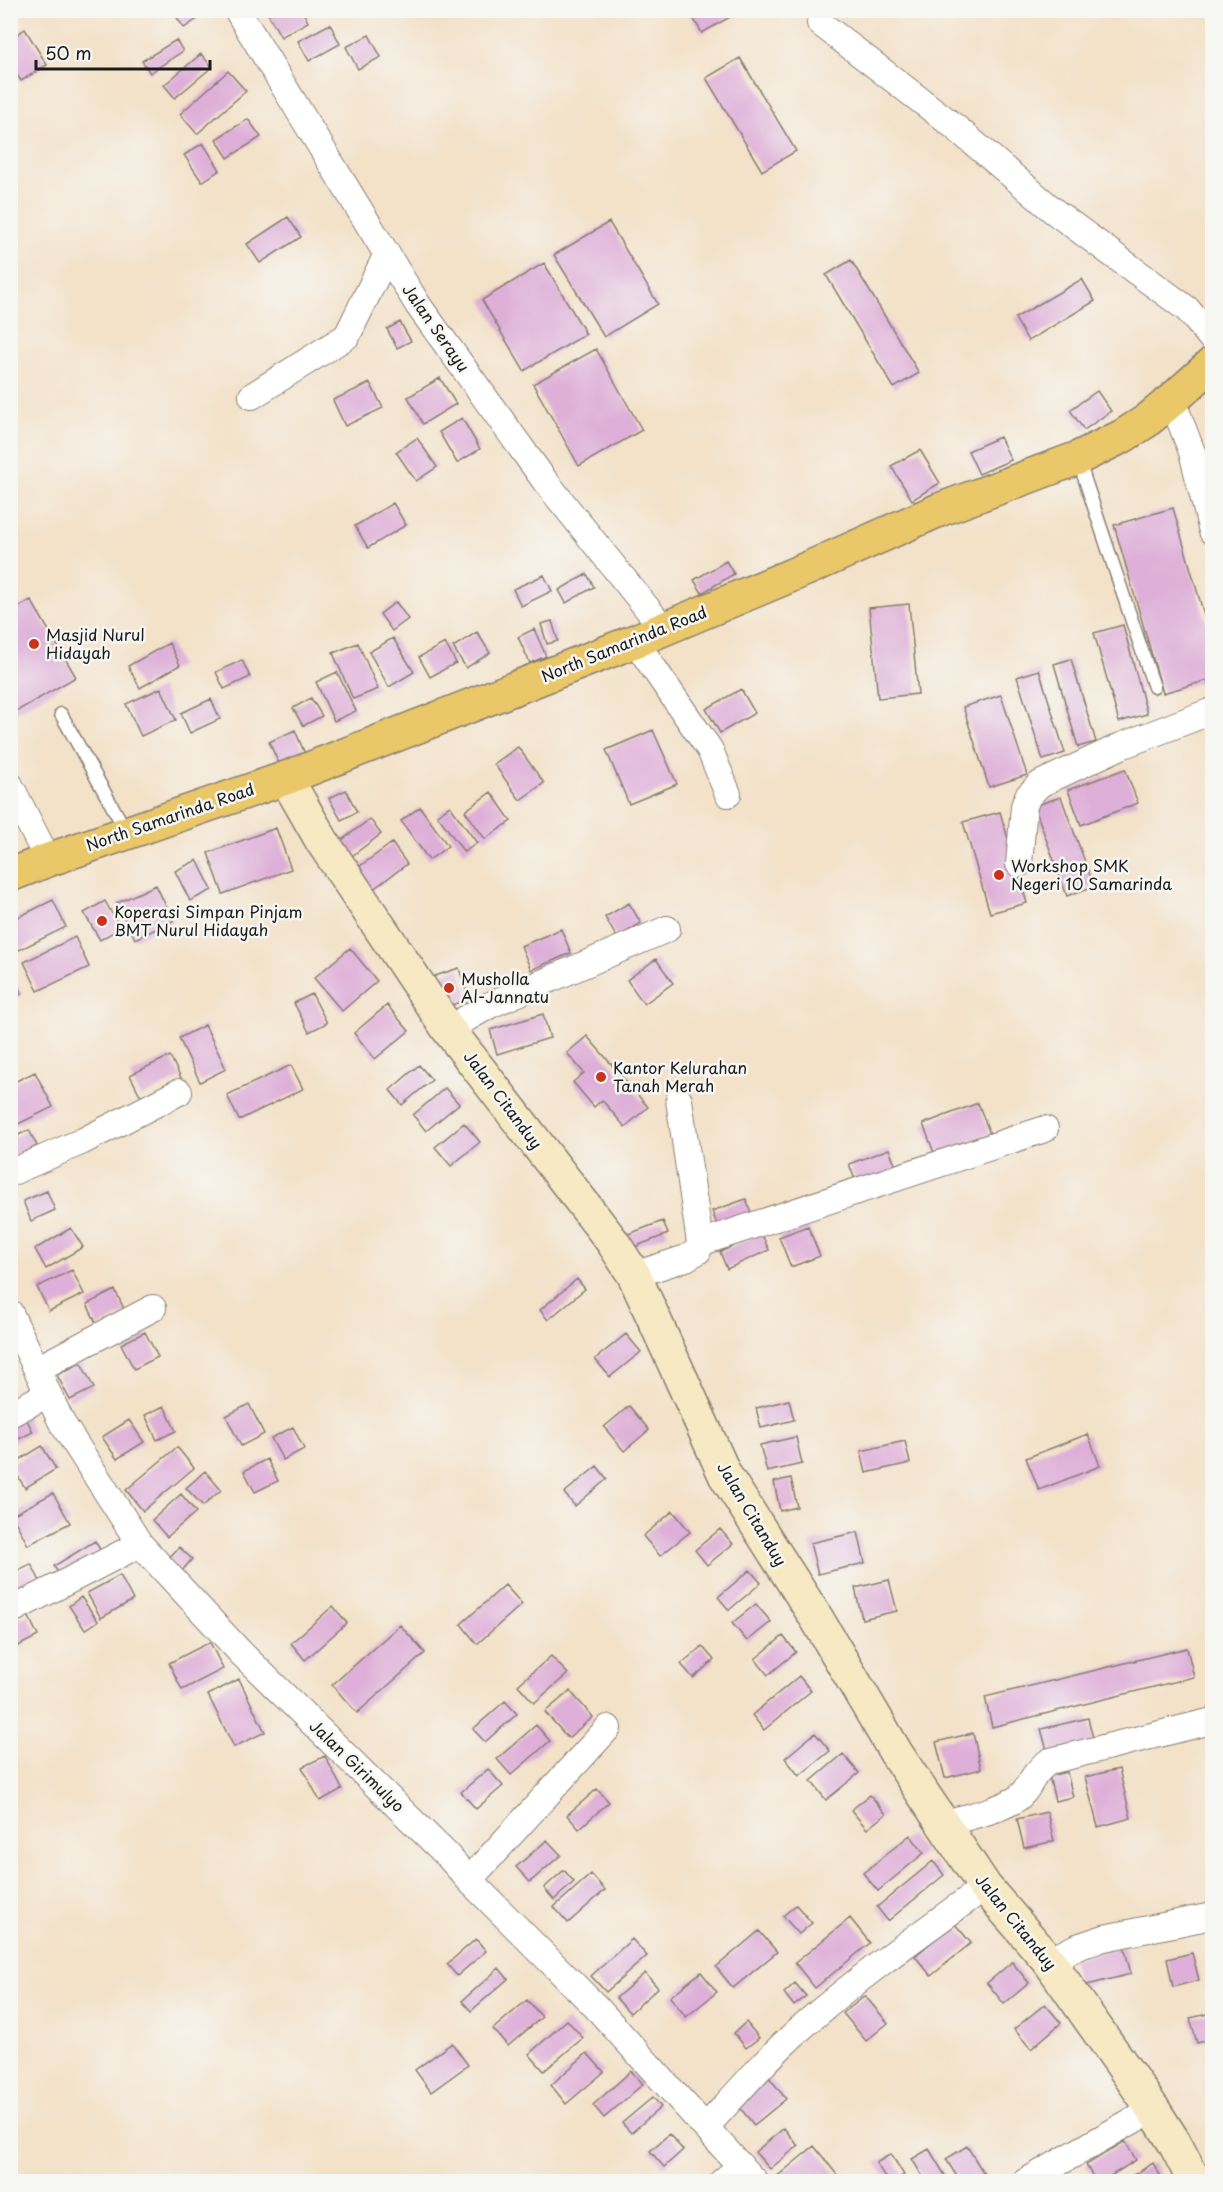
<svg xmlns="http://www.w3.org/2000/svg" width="1223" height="2192" viewBox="0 0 1223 2192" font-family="'Playpen Sans',sans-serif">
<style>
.building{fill:#deafd8}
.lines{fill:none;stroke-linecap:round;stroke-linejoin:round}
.lane-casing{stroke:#887e72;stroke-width:15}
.street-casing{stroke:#887e72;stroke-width:28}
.secondary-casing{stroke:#887e72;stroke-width:36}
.highway-casing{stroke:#887e72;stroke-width:36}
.lane{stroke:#fff;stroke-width:12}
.street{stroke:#fff;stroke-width:26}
.secondary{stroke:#f7e9c3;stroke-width:33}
.highway{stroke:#eac769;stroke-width:33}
.poi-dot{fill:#c8321e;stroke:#f6f6f2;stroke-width:2}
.labels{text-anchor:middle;stroke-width:5;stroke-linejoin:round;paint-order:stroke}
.street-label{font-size:16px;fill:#1c1c1c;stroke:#f6f6f2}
.poi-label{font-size:16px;fill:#1c1c1c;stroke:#f6f6f2;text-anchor:start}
</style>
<rect width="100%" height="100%" fill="#f6f6f2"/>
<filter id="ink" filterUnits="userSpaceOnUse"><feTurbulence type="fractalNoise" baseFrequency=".0167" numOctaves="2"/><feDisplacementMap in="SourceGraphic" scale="12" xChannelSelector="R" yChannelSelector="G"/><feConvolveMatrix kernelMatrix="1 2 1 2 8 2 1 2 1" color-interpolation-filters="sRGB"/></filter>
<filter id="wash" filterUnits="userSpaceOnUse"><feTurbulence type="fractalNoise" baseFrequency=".008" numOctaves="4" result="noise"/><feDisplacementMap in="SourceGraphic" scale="24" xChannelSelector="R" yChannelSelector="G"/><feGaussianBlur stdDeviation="1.35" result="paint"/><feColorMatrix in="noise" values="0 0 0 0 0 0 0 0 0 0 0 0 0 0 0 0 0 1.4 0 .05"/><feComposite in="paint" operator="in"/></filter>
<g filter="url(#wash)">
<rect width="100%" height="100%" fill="#f3e1c8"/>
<g id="blocks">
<!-- building -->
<path class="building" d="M172,10H200L203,15L184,28Z
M274,10H302L308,22L281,37L268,14Z
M688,10H726L730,17L702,33Z
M330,24L340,44L309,61L298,41Z
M25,29L47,65L21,81L10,65V39Z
M369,35L381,57L358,69L346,47Z
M176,40L183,51L150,73L142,61Z
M201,54L212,67L175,98L164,85Z
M740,58L796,151L762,171L706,78Z
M228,71L246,91L197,134L180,114Z
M248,119L261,137L228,158L216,139Z
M203,143L220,170L202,182L184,155Z
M288,217L301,237L260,263L247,244Z
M609,222L658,304L604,337L554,255Z
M851,260L919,373L894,388L826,275Z
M544,263L586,334L524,371L482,300Z
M1082,279L1095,301L1028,341L1015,318Z
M400,322L411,341L397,348L387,329Z
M596,349L642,430L579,466L533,384Z
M440,378L456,404L423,424L408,397Z
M370,383L383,408L345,426L333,400Z
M1097,391L1111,411L1084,430L1070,410Z
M462,418L480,449L457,463L439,432Z
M1000,437L1011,460L979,474L968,451Z
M417,438L437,467L416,481L396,452Z
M920,450L940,483L912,500L891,466Z
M393,503L406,525L368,548L355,526Z
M1173,508L1212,642V679L1163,693L1114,525Z
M726,561L734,574L702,593L694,580Z
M587,574L594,587L566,603L559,590Z
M544,575L552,591L521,606L513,589Z
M31,600L76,677L10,715V612Z
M396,602L408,619L392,631L380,614Z
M909,604L918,694L878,698L869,608Z
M552,621L558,641L547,644L541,624Z
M1123,625L1147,714L1119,722L1094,633Z
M534,629L546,656L530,663L518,637Z
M477,632L490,653L466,668L453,647Z
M393,638L414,672L389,687L369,652Z
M169,643L180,665L140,688L128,666Z
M358,643L378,689L353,699L333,653Z
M445,643L456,663L430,677L419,657Z
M1071,659L1096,742L1078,747L1054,664Z
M242,660L250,677L224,689L216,672Z
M1039,670L1065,753L1043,760L1017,677Z
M337,672L356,711L334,721L316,682Z
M161,688L176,720L141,736L126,704Z
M741,689L755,713L720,733L706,709Z
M1001,695L1027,775L989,787L963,707Z
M311,698L322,716L303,726L293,708Z
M211,699L220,719L190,733L181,713Z
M295,730L305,754L280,766L269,742Z
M653,730L677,784L629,804L606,750Z
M518,747L544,783L520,800L494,764Z
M1125,769L1138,803L1081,825L1068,790Z
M346,790L357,812L341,820L329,798Z
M491,792L511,821L485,839L465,811Z
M1061,797L1094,886L1067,896L1034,806Z
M450,806L477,843L464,852L437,815Z
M420,807L448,846L429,860L401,821Z
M1000,812L1027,903L990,913L963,822Z
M370,819L381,834L349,858L338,843Z
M276,828L291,869L223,894L208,853Z
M392,843L407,864L372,890L356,869Z
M197,860L212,890L190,901L175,871Z
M156,885L173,921L135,939L117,903Z
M53,900L66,927L17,951L10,938V921Z
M105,901L120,928L100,940L84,913Z
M629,903L641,923L617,938L605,917Z
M561,929L571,953L531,970L521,946Z
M75,937L89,967L38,991L24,962Z
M350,948L377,981L342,1011L314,978Z
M656,959L673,983L644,1004L627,980Z
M459,968L469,999L440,1009L429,978Z
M10,972L22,994L10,1000Z
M312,994L327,1023L309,1032L294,1003Z
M387,1005L409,1031L375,1059L354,1033Z
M543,1014L550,1038L497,1054L490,1030Z
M205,1025L226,1069L200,1082L179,1038Z
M587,1036L648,1107L625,1127L602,1100L594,1107L573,1082L584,1073L567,1053Z
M170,1056L181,1078L141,1097L130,1075Z
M291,1065L303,1089L239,1120L227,1095Z
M419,1065L432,1080L402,1105L390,1090Z
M35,1072L53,1107L10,1128V1084Z
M445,1088L459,1104L426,1131L413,1115Z
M978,1103L990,1134L935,1155L923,1124Z
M464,1123L480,1142L451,1166L435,1147Z
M29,1130L37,1146L10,1160V1139Z
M889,1149L897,1169L857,1185L849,1164Z
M47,1191L55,1210L31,1221L23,1201Z
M746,1199L753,1218L719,1230L712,1211Z
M663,1221L668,1234L631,1248L626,1235Z
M808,1226L820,1256L791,1267L779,1237Z
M71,1228L83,1247L46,1269L35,1249Z
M761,1233L769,1250L727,1269L720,1252Z
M72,1270L84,1294L49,1311L37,1287Z
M577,1279L585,1289L548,1320L540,1310Z
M115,1290L126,1313L98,1327L87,1304Z
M145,1332L158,1357L134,1369L121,1344Z
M626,1334L641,1352L610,1377L595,1359Z
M81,1363L94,1388L70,1400L57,1375Z
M789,1400L794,1420L761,1428L756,1408Z
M249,1404L264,1434L241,1446L226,1416Z
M164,1406L176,1431L157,1440L145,1415Z
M629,1406L649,1430L624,1451L604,1427Z
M25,1416L33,1432L10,1443V1423Z
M129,1420L144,1442L117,1459L102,1437Z
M293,1427L304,1449L283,1460L271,1438Z
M1088,1434L1100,1466L1039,1490L1026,1458Z
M796,1437L802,1464L767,1472L760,1445Z
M905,1441L910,1463L866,1473L861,1451Z
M42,1446L56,1469L25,1488L11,1465Z
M177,1447L194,1468L143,1511L126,1490Z
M267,1459L278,1481L255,1492L244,1471Z
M597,1466L607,1479L575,1506L564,1493Z
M205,1471L221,1490L203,1506L186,1488Z
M791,1478L797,1507L780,1511L774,1482Z
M53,1493L70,1523L28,1545L12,1515Z
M181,1494L196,1512L167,1537L152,1520Z
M673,1511L690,1532L660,1556L643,1536Z
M720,1529L733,1544L707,1565L695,1550Z
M858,1532L865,1563L818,1574L810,1543Z
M95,1541L109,1565L68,1589L54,1566Z
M179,1547L192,1559L181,1572L167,1560Z
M31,1564L47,1594L10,1603V1574Z
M750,1570L761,1583L729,1610L718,1597Z
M120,1575L133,1600L101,1618L87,1593Z
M889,1580L897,1611L862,1619L855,1588Z
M505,1585L522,1604L477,1644L461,1624Z
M81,1597L98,1621L85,1630L69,1606Z
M756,1604L771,1622L747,1641L732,1623Z
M333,1606L347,1623L305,1660L291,1643Z
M28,1615L38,1636L10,1650V1624Z
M400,1625L425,1653L357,1713L332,1685Z
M783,1636L796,1652L768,1675L755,1659Z
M210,1642L223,1669L182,1690L169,1663Z
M702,1646L714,1660L693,1678L681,1664Z
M1187,1648L1194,1677L992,1727L985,1697Z
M551,1656L568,1674L534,1703L518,1685Z
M799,1676L811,1691L764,1730L752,1715Z
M239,1679L265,1732L234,1747L208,1695Z
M570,1691L593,1717L568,1738L545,1712Z
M505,1701L517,1714L485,1742L473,1729Z
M1088,1718L1094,1742L1048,1754L1041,1729Z
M536,1725L550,1741L511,1775L497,1759Z
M815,1733L830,1751L799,1776L785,1758Z
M973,1733L981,1769L945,1778L936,1742Z
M843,1754L859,1773L826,1800L811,1781Z
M325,1756L342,1789L320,1801L302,1767Z
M488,1769L503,1786L476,1809L461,1792Z
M1119,1769L1131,1818L1098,1827L1085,1777Z
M1067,1772L1073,1797L1055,1801L1049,1776Z
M597,1789L609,1802L579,1829L567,1815Z
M870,1795L886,1814L867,1829L851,1810Z
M1047,1812L1054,1841L1024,1848L1017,1819Z
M910,1835L924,1853L878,1891L863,1873Z
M547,1840L561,1855L530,1882L516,1867Z
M933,1861L944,1875L888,1921L877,1907Z
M564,1870L574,1882L554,1900L544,1888Z
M591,1874L605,1890L568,1923L554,1907Z
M796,1905L812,1923L799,1934L783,1916Z
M850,1918L870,1943L815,1988L795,1963Z
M954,1923L971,1943L931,1976L915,1956Z
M759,1931L777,1952L733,1988L716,1967Z
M476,1939L486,1951L457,1976L447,1964Z
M632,1939L647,1956L606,1992L591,1976Z
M1124,1946L1131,1974L1079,1987L1072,1959Z
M1192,1953L1199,1980L1173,1987L1167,1959Z
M1012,1962L1029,1983L1004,2004L987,1983Z
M499,1968L508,1979L471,2011L462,2001Z
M701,1972L717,1992L686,2017L670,1997Z
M645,1973L658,1988L630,2013L616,1998Z
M795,1983L806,1996L794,2006L784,1993Z
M865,1996L888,2023L866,2041L843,2013Z
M527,2000L542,2017L508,2046L493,2029Z
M1045,2004L1061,2023L1031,2049L1014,2029Z
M1212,2013V2039L1197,2043L1190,2018Z
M567,2020L583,2038L544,2071L529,2054Z
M746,2022L759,2038L746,2048L734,2033Z
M452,2043L468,2065L431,2092L415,2070Z
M587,2053L604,2072L566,2104L551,2085Z
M631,2071L643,2084L604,2118L593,2105Z
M768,2076L786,2099L754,2125L736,2103Z
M653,2097L661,2107L631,2133L622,2123Z
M784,2128L798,2146L770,2169L755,2152Z
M669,2134L683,2150L664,2167L650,2151Z
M1125,2141L1136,2160L1101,2182H1096L1086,2165Z
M814,2146L838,2176L831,2182H778L775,2178Z
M967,2146L986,2177L978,2182H960L946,2159Z
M929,2149L949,2182H926L912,2159Z
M891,2154L904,2175L893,2182H888L876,2163Z
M1153,2163L1164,2182H1122Z"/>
</g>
</g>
<g filter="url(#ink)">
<use href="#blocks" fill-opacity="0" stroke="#887e72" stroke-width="1.5"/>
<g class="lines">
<!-- lane casing -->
<g class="lane-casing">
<path id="lane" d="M1078,459L1154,687
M61,714L126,831"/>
</g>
<!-- street casing -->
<g class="street-casing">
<path id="street" d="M237,10L418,305L545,481L663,628
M820,23L955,127L1055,212L1187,309L1212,339
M252,396L347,336L387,254
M1172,400L1192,452L1212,531
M635,641L710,750L728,794
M10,785L48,860
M1019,864L1024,806L1028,796L1040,784L1121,746L1212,711
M448,1029L490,1005L667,929
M10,1173L83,1141L179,1092
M700,1243L1045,1129
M634,1275L686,1258L698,1251L700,1243L679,1100
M10,1313L62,1423L140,1544L241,1653L446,1854L469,1880L596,2007L755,2182
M37,1369L153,1308
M10,1414L48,1394
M10,1611L140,1544
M942,1824C966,1817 994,1812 1015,1800C1031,1790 1030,1773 1050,1761L1212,1721
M469,1880L608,1728
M1049,1961L1077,1947L1104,1938L1212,1916
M706,2127C737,2093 768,2057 802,2027C860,1976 923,1932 985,1887
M722,2182L741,2166
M1025,2182L1153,2109"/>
</g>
<!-- secondary casing -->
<g class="secondary-casing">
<path id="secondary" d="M286,778L322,841L448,1029L612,1241L634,1275L725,1475L817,1619L896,1753L985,1887L1049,1961L1153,2109L1174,2142L1195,2182"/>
</g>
<!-- highway casing -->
<g class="highway-casing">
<path id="highway" d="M10,875L48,860L286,778L635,641L811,567L939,510L1078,458L1123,436L1145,422L1172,400L1212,364"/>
</g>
<!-- lane -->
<use href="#lane" class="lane"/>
<!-- street -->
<use href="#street" class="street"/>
<!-- secondary -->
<use href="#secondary" class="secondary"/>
<!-- highway -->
<use href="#highway" class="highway"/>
</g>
</g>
<!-- markers -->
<g class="poi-dot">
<circle cx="34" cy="644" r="6"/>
<circle cx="999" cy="875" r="6"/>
<circle cx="102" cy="921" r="6"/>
<circle cx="449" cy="988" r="6"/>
<circle cx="601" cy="1077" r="6"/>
</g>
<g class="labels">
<!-- street labels -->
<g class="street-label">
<text transform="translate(436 328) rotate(55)" y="6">Jalan Serayu</text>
<text transform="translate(624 644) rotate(-22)" y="6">North Samarinda Road</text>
<text transform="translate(170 817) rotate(-19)" y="6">North Samarinda Road</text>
<text transform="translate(503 1100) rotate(53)" y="6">Jalan Citanduy</text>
<text transform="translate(752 1514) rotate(59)" y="6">Jalan Citanduy</text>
<text transform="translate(357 1766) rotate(44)" y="6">Jalan Girimulyo</text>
<text transform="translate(1016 1922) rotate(51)" y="6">Jalan Citanduy</text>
</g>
<!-- poi labels -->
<g class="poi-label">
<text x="46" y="641">Masjid Nurul<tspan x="46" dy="18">Hidayah</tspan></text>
<text x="1011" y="872">Workshop SMK<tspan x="1011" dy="18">Negeri 10 Samarinda</tspan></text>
<text x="114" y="918">Koperasi Simpan Pinjam<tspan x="114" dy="18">BMT Nurul Hidayah</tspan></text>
<text x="461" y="985">Musholla<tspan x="461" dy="18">Al-Jannatu</tspan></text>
<text x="613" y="1074">Kantor Kelurahan<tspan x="613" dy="18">Tanah Merah</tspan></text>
</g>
</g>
<!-- margin -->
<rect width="1223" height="2192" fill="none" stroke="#f6f6f2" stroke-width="36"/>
<!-- scale -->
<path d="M36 60v9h174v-9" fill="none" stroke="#1c1c1c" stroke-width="3"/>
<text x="45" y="60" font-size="18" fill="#1c1c1c" stroke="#f6f6f2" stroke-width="4.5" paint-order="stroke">50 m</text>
</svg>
